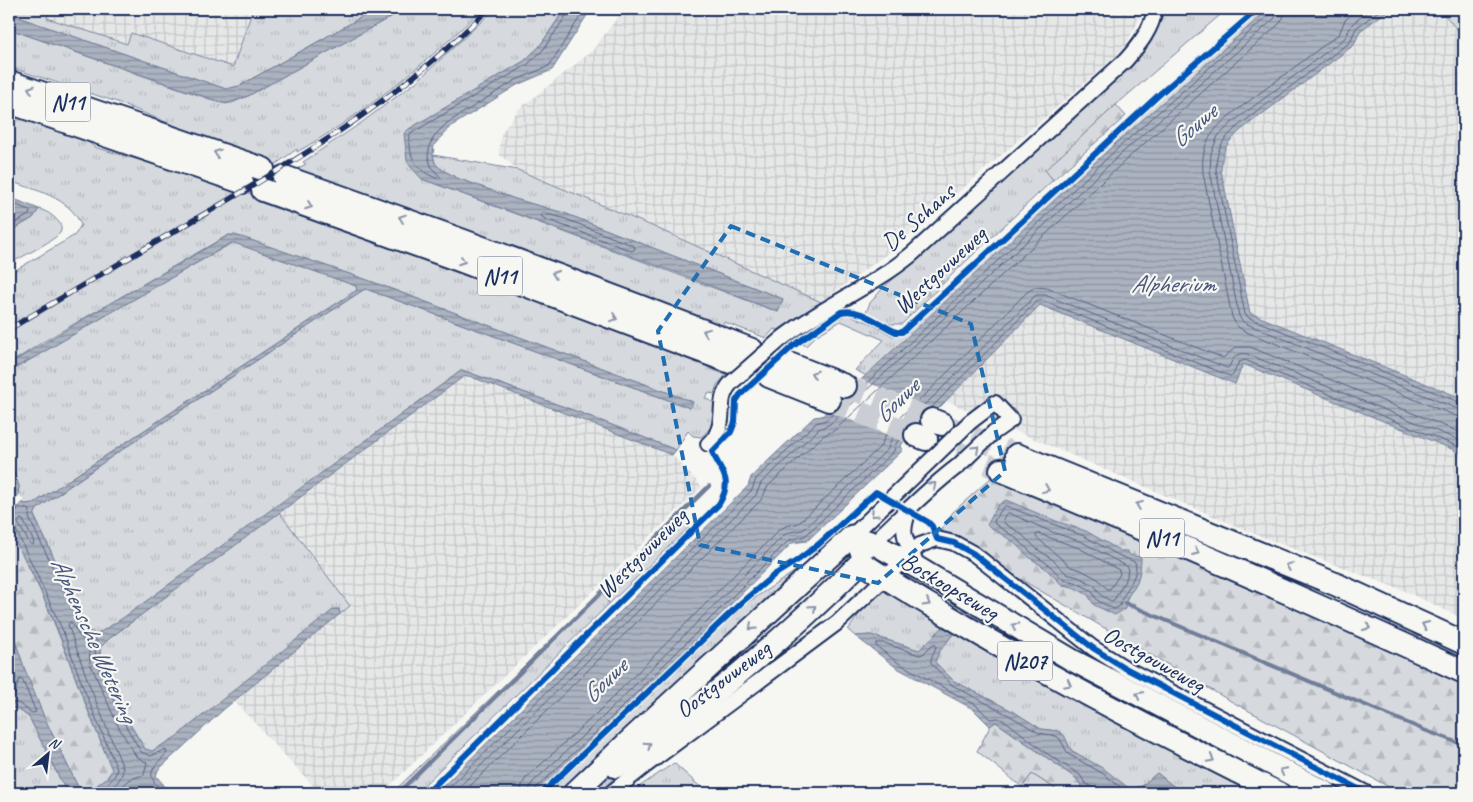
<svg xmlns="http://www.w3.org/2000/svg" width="1473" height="802" viewBox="0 0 1473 802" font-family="Caveat,sans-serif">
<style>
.industrial{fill:url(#industrial-grid)}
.grass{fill:url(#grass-tufts);stroke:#78849e}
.forest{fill:url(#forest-firs);stroke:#78849e}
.water{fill:url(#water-rules);stroke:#717e99}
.pier{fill:#f6f6f2}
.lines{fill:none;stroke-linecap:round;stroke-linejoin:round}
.shore{stroke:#556385;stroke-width:1}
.stream{stroke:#717e99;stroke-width:4}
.trunk-tunnel{stroke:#caced4;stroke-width:22;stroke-dasharray:22 11;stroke-linecap:butt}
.minor-casing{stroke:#1b2f5e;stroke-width:18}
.primary-casing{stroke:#1b2f5e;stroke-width:25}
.trunk-casing{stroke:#1b2f5e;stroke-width:26}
.minor{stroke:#f6f6f2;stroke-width:14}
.primary{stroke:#f6f6f2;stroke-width:21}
.trunk{stroke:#f6f6f2;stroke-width:22}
.rail-casing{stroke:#1b2f5e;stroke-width:5.5}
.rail{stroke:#f6f6f2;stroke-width:4;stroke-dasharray:11;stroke-linecap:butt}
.minor-bridge-casing{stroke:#1b2f5e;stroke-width:18;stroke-linecap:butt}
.minor-bridge{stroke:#f6f6f2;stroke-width:14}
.cycleway-casing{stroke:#f6f6f2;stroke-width:9}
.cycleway{stroke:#0057b8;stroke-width:6}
.oneway{stroke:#8892a8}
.marked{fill:none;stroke:#1f6fb2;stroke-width:4;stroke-dasharray:10 6;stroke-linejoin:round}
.labels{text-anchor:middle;stroke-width:4.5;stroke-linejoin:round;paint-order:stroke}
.shield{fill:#f6f6f2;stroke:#5d6b8a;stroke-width:1}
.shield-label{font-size:22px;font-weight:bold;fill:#1b2f5e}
.street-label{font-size:24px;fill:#1b2f5e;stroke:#f6f6f2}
.water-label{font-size:25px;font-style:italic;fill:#46567b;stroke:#f6f6f2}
</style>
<defs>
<pattern id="industrial-grid" width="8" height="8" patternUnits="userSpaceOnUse" patternTransform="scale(1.25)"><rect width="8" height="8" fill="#e6e7e7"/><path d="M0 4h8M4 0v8" fill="none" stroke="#c5c6c9"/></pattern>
<pattern id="grass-tufts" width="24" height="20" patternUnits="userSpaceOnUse" patternTransform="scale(1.25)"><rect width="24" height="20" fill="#d6d9dd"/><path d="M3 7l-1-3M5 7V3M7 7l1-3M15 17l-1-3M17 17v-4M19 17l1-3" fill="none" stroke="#b7bbc0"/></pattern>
<pattern id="forest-firs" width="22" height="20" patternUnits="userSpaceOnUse" patternTransform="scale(1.25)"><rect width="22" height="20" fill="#d6d9dd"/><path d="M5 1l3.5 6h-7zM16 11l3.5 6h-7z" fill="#b7bbc0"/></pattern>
<pattern id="water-rules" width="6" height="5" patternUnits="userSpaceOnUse" patternTransform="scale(1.25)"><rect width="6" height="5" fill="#abb2c0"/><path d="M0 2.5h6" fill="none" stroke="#8a919f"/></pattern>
</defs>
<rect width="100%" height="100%" fill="#f6f6f2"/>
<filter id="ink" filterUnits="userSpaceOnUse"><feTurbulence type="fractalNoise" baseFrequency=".02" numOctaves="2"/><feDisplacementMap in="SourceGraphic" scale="10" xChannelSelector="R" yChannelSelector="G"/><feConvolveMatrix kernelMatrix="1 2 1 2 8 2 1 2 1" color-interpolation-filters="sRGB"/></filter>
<g filter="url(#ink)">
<!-- industrial -->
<path class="industrial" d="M9,9H253L228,83Z
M624,9H1142L1141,16L1123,50L888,253L821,302L654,227L518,170L499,154L501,134L518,110L592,51Z
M1382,9H1440L1464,38V619L1407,592L1257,535L935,396L1033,301Z
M469,376L672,455L702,487L382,793H320L234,701L349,606L279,512L463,377Z"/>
<!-- grass -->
<path class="grass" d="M9,9H50L47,18L127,44L131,33L233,67L253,9H376L239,86L226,89L9,14Z
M405,9H482C426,64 365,113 297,152V149L276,164L205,138L117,102L9,67V29L221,103H232L248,96Z
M495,9H565L539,47L524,61L409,129L422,179L778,312L783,299L564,213L515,199L457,178L441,169L435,163L433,155L518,170L654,227L821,302L778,330L774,329L766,338L724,322L721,328L295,170L306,164L303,162L361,123L416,82Z
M1163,9H1227L1116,105L1046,170L1053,180L960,267L951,259L901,307L910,316L902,324H889L866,312L870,303L882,289L1130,64C1147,46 1154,31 1163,9Z
M1262,9H1269L1115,144L867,376L855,370L884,340L841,321L817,335L806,346L801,343L819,330L847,314L870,323L893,336L904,333L1158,99Z
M1440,9H1464V38Z
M9,113L83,137L94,147L233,187L710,362L709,368L726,375L717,385L714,394L708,393L705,398L714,403C719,418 712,428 701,437L693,436L688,431L676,450L581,413L462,370L274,509L123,618L96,635L88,630L34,515L37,509L114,455L363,290L366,289L690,408L693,402L370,281L235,235H229L221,239L41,343L9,364V274L75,235L81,225C70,197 35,190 9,181Z
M39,209C46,211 51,214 56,219C60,223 63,227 60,233C55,240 18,259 9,264V232L33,218Z
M234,242L356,286L357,290L34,503L24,504L18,496L19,486L9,460V372L137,297Z
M279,512L350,606L340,614L339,609L176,737L152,751L145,749L128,721L100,659V648L110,638Z
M803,566L559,793H549L617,725L747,603Z
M887,588L1095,710L1253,793H1182L1157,773L1142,786L1130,789L1071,750L1064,736L1058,731L1041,729L1014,712L954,681L935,662L939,652L954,633L944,627L919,650L871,635L855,636L848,630L864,607Z
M602,591L609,604L416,793H392Z
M9,708H16L29,717L67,793H9Z
M674,763L707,793H630Z
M625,768L598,793H587Z
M1032,774L1062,793H1018Z"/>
<!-- forest -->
<path class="forest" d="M1116,105L1126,116L1053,180L1045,170Z
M951,259L960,267L910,316L901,307Z
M992,477L1365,638L1464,684V793H1400L1227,699L939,532L953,512Z
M679,517L689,527L609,604L602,591Z
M9,529C18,539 24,557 30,569C62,634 83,704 113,770C106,779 92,793 81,793L44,717L25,670L9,623Z
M996,722L1077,779L1082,787L1078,793H1062L1032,774L1022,787L977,751L991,725Z"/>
<!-- water -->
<path class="water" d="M376,9H405L248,96L226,104L9,29V14L226,89L239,86Z
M565,9H591L552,70L517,85L450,127L434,145L433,155L435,163L441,169L457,178L515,199L564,213L783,299L778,312L691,278L422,179L410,166L407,161L404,133L409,129L524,61L539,47Z
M1269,9H1390L1360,31L1354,45L1241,130C1225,145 1223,148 1221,170L1250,313L1464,399V454L1243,364L1235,384L1040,305L939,408L913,428L900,447L903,450L807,541L792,543L610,726L537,793H436L748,486L751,477L814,417L822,416L1115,144Z
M9,197L39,209L33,218L9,232Z
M229,235L242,237L370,281L693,402L690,408L366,289L363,290L114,455L37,509L34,516L88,630L96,635L123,618L462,370L581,413L676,450L672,455L469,376L463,377L110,638L100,648V659L128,721L145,749L152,751L176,737L334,609H339L340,614L223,710L158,770L156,776L171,793H149L144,787L137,788L130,793H86L108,777L112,770L79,688L59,633L38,585L9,529V516L12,511L9,507V460L19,486L18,496L24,504L34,503L357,290L356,286L234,243H231L9,372V364L116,300Z
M1006,500L1056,521L1086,531L1121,551H1127L1130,555L1141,557C1141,566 1140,574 1137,582C1132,592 1125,597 1125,609L1115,615L1094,605L1088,595L1073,587L1062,585L1045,568L1030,558L1012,541L987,525L998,505Z
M9,623L25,670L44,717L81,793H67L29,717L16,708H9V692L11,691L14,683L9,669Z
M944,626L954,633L939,652L935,662L954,681L1014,712L1041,729L1057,731L1064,735L1071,750L1104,769L1130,789L1142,786L1157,773L1182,793H1095L1082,787L1077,779L996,722L990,726L973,709L897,668L855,636L871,635L919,650Z"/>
<!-- pier -->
<path class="pier" d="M859,379L939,411L915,430L906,442L826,410Z
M20,495L24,501L10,512L9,503Z"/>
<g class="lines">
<!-- shore -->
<path class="shore" d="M569,9L568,13L543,50L527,65L410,134C408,158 416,171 439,179L441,178L431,166L428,156L430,144L436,134L447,123L514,81L549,66L585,9
M1359,9L1345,20L1339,34L1229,116C1209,134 1201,145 1203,173L1232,317L1237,326L1244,331L1456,416L1464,418
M1371,9L1352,24L1345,38L1234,121L1218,136L1211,153L1210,171L1239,316L1242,321L1247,324L1458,409L1464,410
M1381,9L1356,28L1350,42L1238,126C1221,142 1217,147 1216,170L1245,314L1249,318L1464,404
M9,202L29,210L30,212L29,215L9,226
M543,213L563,218L634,246L635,249L632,251L543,218L541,215Z
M854,395L1118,148L1269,15L1271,9
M931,408L1036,302L1041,300L1230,376L1233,375L1239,362L1245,360L1464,449
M1006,506L1084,536L1118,555L1135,562C1140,577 1122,592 1120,606L1114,609L1098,601L1091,590L1075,582L1064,580L1048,564L1033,554L1016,538L995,524L994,521L1002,509Z
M1009,513L1052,532L1082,542L1128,567L1127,577L1114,600L1111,601L1102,596L1094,585L1078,577L1067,574L1052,559L1037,549L1020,533L1004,523L1003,519L1006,514Z
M9,517L15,515L18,507L30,510L29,518L84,632L97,641L95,648L96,661L124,723L141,752L151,756L164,750L167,751L166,754C150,770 145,776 164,793
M21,519L23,520L34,542L33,545L30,544L18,523Z
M9,527H13L16,530L63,631L83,687L117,769C116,780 103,787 94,793
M1039,534L1079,548L1119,570L1120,574L1110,589H1107L1098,579L1081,570L1071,567L1036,537V535Z
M9,696L15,694L19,680L22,679L36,712L32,713L18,703H9
M104,793C113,787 123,780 123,768L89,684L68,625L70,622L72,623L80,637L89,645L90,663L118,726L136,756L147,763L144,775C133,778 123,780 121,793
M444,793L752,490L756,479L816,423L826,420L852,396
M453,793L756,495L761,483L819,429L830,424L1123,152L1274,19L1277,14L1278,9
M463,793L761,500L768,486L823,436L835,430L1128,158L1279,24L1283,18L1285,9
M521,793L522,785L526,778L597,713L779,530L786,526L799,523L881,446C889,421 911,409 928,392C961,359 993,326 1026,293L1035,287L1047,288L1223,358L1236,347H1250L1464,434
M528,793L532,783L602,718L784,535L790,532L803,530L888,449L891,440L905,421L931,399L1036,295H1045L1227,368L1229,367C1233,358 1237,352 1247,354L1464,442
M534,793L536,788L606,723L789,540L805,536L894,451L896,444L904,432
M1096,793L1094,788L1085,783L1080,775L1046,753L1007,722L998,718L990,719L976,705L900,664L876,646V643H884L919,655L923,654L933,644H935L936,647L931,659V663L952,685L1012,717L1039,733L1056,736L1060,739L1068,754L1102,773L1128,793"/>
<!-- stream -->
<path class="stream" d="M1125,603L1424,730L1464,745
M398,793L709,486"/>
<!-- trunk-tunnel -->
<path class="trunk-tunnel" d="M845,386L932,420
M829,400L916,435
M942,424L1017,455
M926,439L1001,470"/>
<!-- minor casing -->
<g class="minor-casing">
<path id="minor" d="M780,340C821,307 871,288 912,254L1126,60C1139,45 1152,29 1155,9
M970,422L995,403L1011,420L994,432
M708,444C711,441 715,438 716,435C727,417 715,399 732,382
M909,510C900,536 905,537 915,560
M869,549L873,543C901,517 927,489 958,466
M861,562L852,536L935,456
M611,793L645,766L837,623L920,545L937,539L954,543L974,554L1093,648L1125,668L1366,793"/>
</g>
<!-- primary casing -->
<g class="primary-casing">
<path id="primary" d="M616,767C703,706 786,638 861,562C895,585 930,605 965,626C1067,686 1173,740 1279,793
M574,793L630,740L852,536L873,543L918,568L1072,660L1327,793"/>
</g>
<!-- trunk casing -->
<g class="trunk-casing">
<path id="trunk" d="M9,82L263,169
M9,102L242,182
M284,177C441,232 597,289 752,350
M263,190L459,260L736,364
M784,362L845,386
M769,376L829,400
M932,420L942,424
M916,435L926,439
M1017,455L1335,584L1464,643
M1001,470C1157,534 1311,602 1464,672"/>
</g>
<!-- minor -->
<use href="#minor" class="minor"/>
<!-- primary -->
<use href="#primary" class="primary"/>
<!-- trunk -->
<use href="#trunk" class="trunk"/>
<!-- rail casing -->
<g class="rail-casing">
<path id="rail" d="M9,329C75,290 141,250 208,212C308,154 407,93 488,9"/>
</g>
<!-- rail -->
<use href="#rail" class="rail"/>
<!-- minor-bridge casing -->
<g class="minor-bridge-casing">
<path id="minor-bridge" d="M732,382L780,340
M935,456L970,422
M958,466L994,432"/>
</g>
<!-- minor-bridge -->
<use href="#minor-bridge" class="minor-bridge"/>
<!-- cycleway casing -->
<g class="cycleway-casing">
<path id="cycleway" d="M427,793L719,504C733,480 723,474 712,452L731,432L735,422L736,401L740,395L793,346L841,312C860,307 880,325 896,332H902L1162,92L1258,9
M542,793L742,602L774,575L798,560L819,544L876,492L928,522L932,526L937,539L954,543L974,554L1093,648L1125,668L1366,793"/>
</g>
<!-- cycleway -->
<use href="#cycleway" class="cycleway"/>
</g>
<!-- one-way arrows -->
<defs><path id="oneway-chevron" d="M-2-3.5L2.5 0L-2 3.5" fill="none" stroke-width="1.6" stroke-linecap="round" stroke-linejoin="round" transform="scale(1.25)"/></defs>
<g class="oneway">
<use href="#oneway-chevron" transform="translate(31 89) rotate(-161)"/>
<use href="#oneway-chevron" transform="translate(217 153) rotate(-161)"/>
<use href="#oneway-chevron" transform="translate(309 206) rotate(20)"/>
<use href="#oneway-chevron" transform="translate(402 218) rotate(-161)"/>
<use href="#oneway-chevron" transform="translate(462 261) rotate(20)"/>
<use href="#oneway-chevron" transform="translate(555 274) rotate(-160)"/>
<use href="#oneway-chevron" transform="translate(614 318) rotate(21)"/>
<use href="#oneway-chevron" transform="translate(706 332) rotate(-158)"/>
<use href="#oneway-chevron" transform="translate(814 374) rotate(-159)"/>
<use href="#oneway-chevron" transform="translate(976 449) rotate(-43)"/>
<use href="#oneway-chevron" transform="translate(933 485) rotate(-42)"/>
<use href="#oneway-chevron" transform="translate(1046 489) rotate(22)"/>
<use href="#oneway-chevron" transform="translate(1139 505) rotate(-158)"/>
<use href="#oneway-chevron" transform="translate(874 514) rotate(136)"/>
<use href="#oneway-chevron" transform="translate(1196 552) rotate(23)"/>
<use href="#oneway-chevron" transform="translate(1289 566) rotate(-158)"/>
<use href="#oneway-chevron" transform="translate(927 603) rotate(31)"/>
<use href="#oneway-chevron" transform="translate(813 608) rotate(-42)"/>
<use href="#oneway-chevron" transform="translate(1425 625) rotate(-155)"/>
<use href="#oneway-chevron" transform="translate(1015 626) rotate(-149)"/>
<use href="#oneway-chevron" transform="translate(752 627) rotate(137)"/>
<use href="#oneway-chevron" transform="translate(1367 627) rotate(25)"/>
<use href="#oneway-chevron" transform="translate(1068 684) rotate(28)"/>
<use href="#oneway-chevron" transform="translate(1139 695) rotate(-152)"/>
<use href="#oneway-chevron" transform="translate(648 745) rotate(-35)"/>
<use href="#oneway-chevron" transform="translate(1211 759) rotate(27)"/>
<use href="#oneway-chevron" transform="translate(1283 771) rotate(-152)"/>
</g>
</g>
<!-- marked area -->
<path class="marked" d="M731,226L971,324L1005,471L878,583L700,545L658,331Z"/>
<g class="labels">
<!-- shield labels -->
<g class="shield">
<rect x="45.5" y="82.5" width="45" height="39" rx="4"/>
<rect x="477.5" y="256.5" width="45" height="39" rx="4"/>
<rect x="1139.5" y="518.5" width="45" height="39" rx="4"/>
<rect x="997.5" y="641.5" width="55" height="39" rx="4"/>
</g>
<g class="shield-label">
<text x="68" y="110">N11</text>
<text x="500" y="284">N11</text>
<text x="1162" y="546">N11</text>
<text x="1025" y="669">N207</text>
</g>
<!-- street labels -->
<g class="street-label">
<text transform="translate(918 217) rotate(-41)" y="8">De Schans</text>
<text transform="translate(940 270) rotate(-43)" y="8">Westgouweweg</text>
<text transform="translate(642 553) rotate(-45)" y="8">Westgouweweg</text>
<text transform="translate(950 586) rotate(31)" y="8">Boskoopseweg</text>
<text transform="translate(1154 659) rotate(29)" y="8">Oostgouweweg</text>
<text transform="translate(723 679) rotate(-37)" y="8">Oostgouweweg</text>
</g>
<!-- water labels -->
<g class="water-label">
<text transform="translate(1193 125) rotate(-41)" y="9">Gouwe</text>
<text x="1173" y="292">Alpherium</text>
<text transform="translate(896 400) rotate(-44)" y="9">Gouwe</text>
<text transform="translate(95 639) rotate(66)" y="9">Alphensche Wetering</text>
<text transform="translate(604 680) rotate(-44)" y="9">Gouwe</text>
</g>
</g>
<!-- margin -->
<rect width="1473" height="802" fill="none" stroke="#f6f6f2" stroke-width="30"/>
<rect x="15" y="15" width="1443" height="772" fill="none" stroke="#1b2f5e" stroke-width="2" filter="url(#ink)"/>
<!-- north arrow -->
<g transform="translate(48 754) rotate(28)" stroke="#f6f6f2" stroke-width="4" paint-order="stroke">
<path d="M0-4L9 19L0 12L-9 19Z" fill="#1b2f5e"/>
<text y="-8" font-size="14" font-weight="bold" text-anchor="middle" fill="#1b2f5e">N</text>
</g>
</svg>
